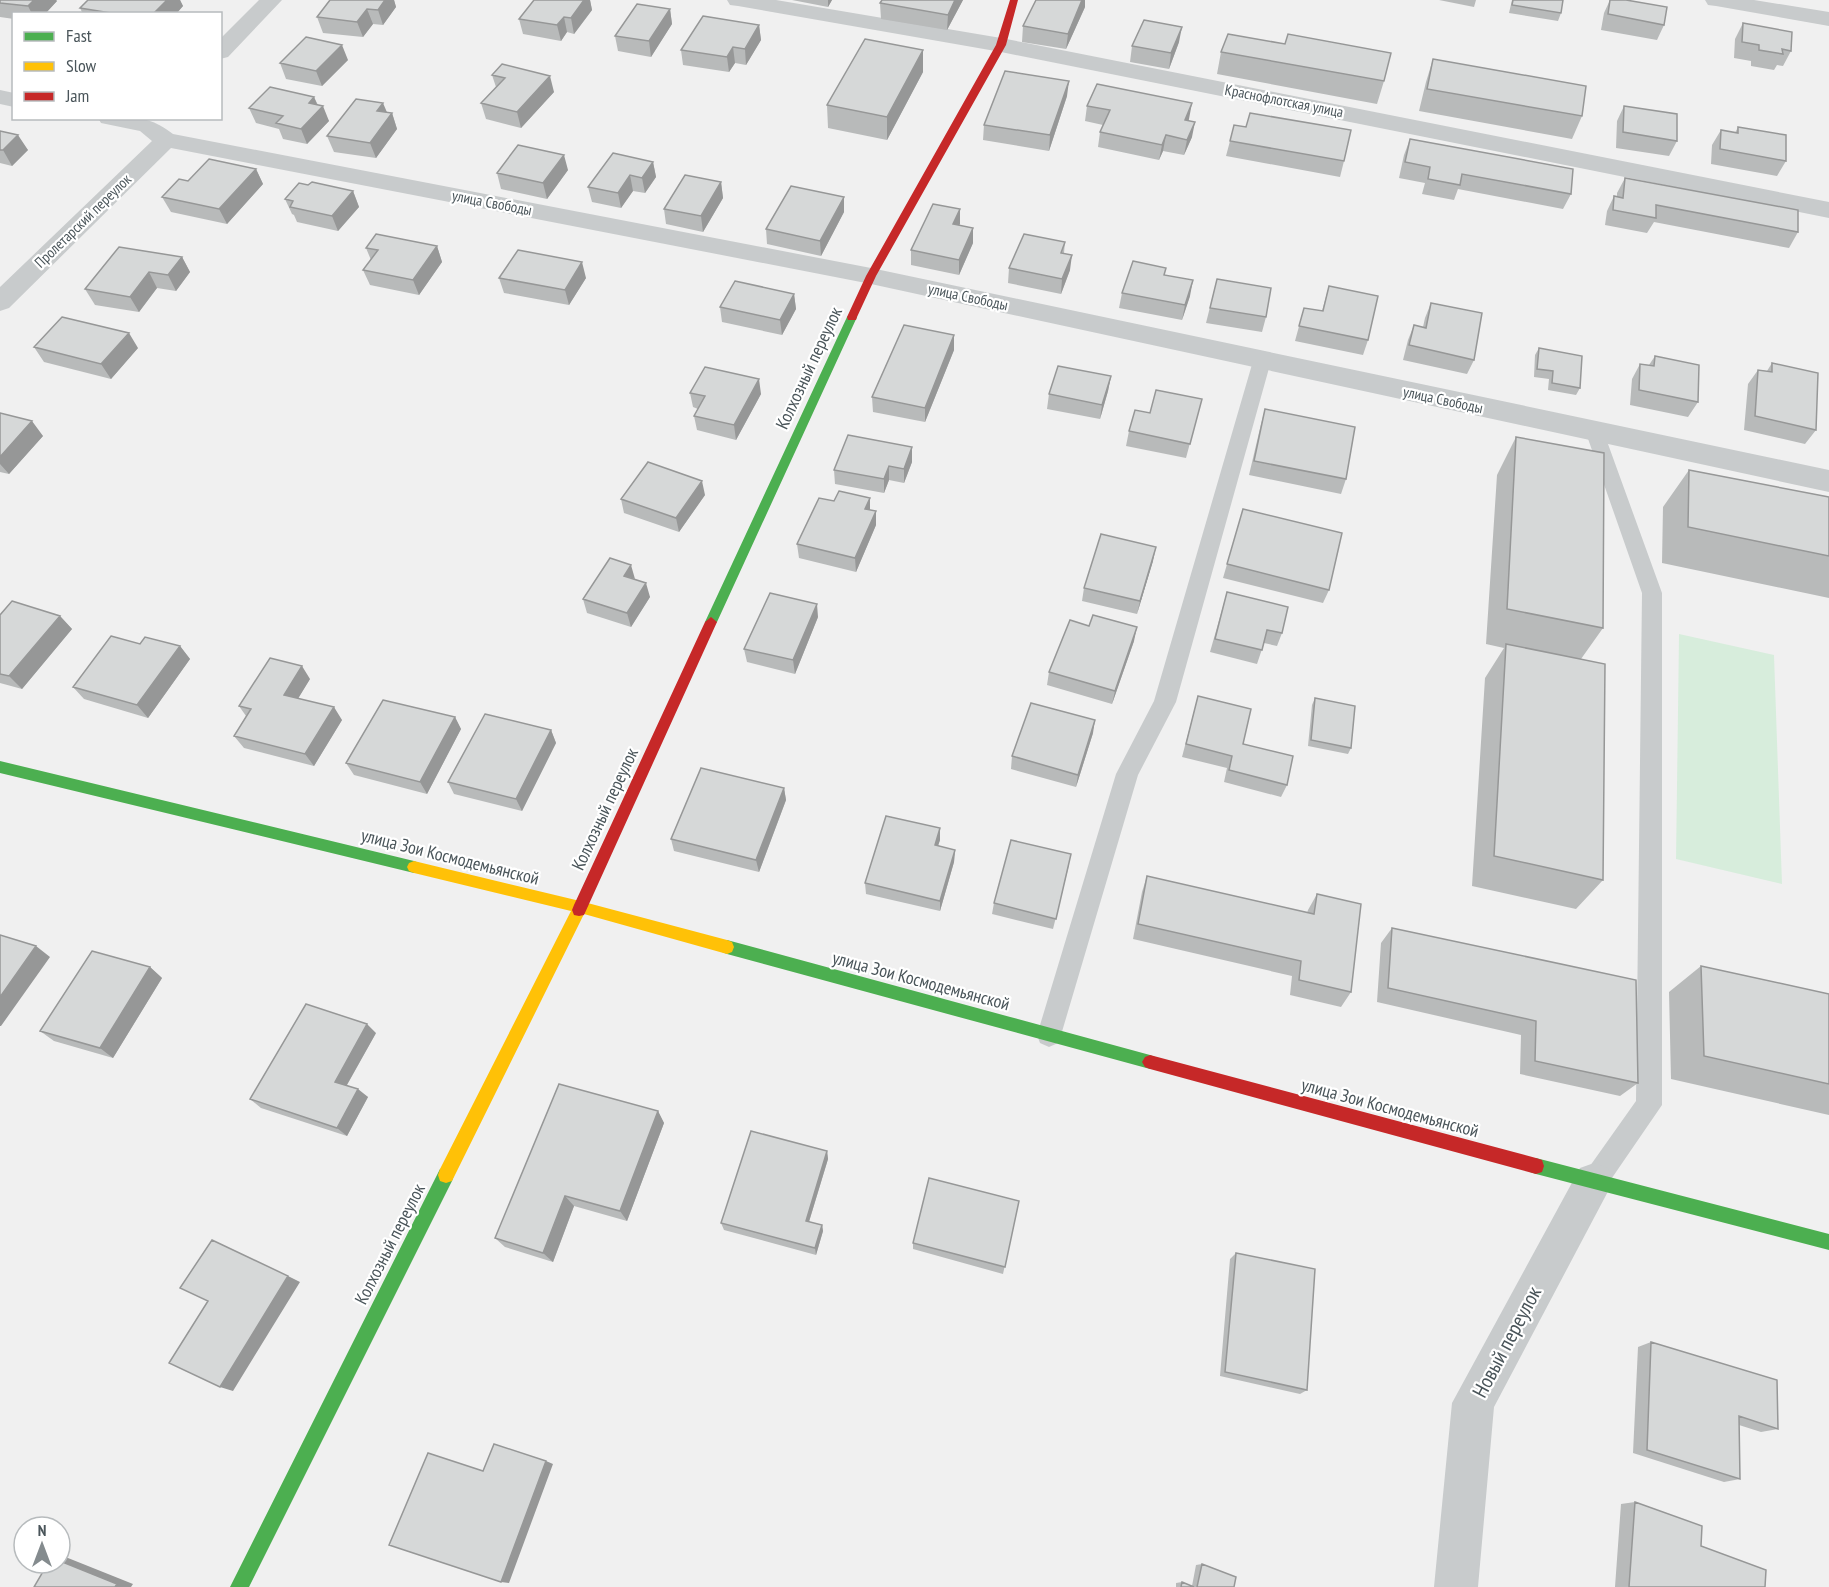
<svg xmlns="http://www.w3.org/2000/svg" width="1829" height="1587" viewBox="0 0 1829 1587" font-family="'PT Sans Narrow',sans-serif">
<style>
.green{fill:#d7eddc}
.lines{fill:none;stroke-linecap:round;stroke-linejoin:round}
.lane{fill:#c8cbcc;fill-rule:evenodd}
.street{fill:#c8cbcc;fill-rule:evenodd}
.fast{fill:#4caf50;fill-rule:evenodd}
.slow{fill:#ffc107;fill-rule:evenodd}
.jam{fill:#c62828;fill-rule:evenodd}
.wall{fill:#b8baba}
.shaded-wall{fill:#969797}
.building{fill:#d6d8d8;stroke:#969797;stroke-width:1.5}
.labels{text-anchor:middle;stroke-width:4.5;stroke-linejoin:round;paint-order:stroke}
.far-street-label{font-size:15px;fill:#4a555a;stroke:#fff}
.street-label{font-size:18px;fill:#4a555a;stroke:#fff}
.near-street-label{font-size:21px;fill:#4a555a;stroke:#fff}
</style>
<rect width="100%" height="100%" fill="#f0f0f0"/>
<!-- green -->
<path class="green" d="M1679,634L1774,655L1782,884L1676,859Z"/>
<g class="lines">
<!-- lane -->
<path class="lane" d="M1262,355L1268,357L1271,361L1176,702L1138,775L1061,1035L1058,1043L1049,1047L1040,1043L1037,1035L1116,774L1154,701L1253,361L1256,357Z
M1595,426L1602,428L1604,433L1662,593V1105L1603,1191L1594,1195L1585,1191L1581,1182L1585,1173L1636,1101L1642,593L1586,433L1588,428Z"/>
<!-- street -->
<path class="street" d="M259,0H282L228,57L220,59V39Z
M727,0H776L1001,38L1829,202V218L1001,52L738,6L730,5Z
M1705,0H1754L1829,12V26L1716,6L1708,5Z
M0,90L14,93V107L0,104Z
M98,118C131,118 146,113 173,134L871,268L1829,470V492L871,284L171,148L9,308L0,311V287L152,141L140,131L101,123Z
M1594,1163L1608,1168L1613,1182L1494,1407L1478,1587H1434L1452,1403L1580,1168Z"/>
<!-- fast -->
<path class="fast" d="M852,313L857,317L717,622L711,627L707,625L705,622L847,317Z
M0,761L414,861L419,863L421,867L419,871L414,873L0,773Z
M727,940L1150,1055L1155,1057L1158,1062L1155,1067L1150,1069L727,954L722,952L720,947L722,942Z
M1536,1158L1829,1234V1250L1536,1174L1530,1172L1528,1166L1530,1160Z
M446,1167L452,1169L454,1175L452,1181L249,1587H230L440,1169Z"/>
<!-- slow -->
<path class="slow" d="M414,861L580,901L727,940L732,942L734,947L732,952L727,954L584,914L452,1181L446,1183L440,1181L438,1175L440,1169L571,911L414,873L409,871L407,867L409,863Z"/>
<!-- jam -->
<path class="jam" d="M1010,0H1018L1006,45L876,276L857,317L856,320H848L847,317L866,276L996,45Z
M711,617L717,622L584,915L579,916L574,915L572,910L574,905L705,622Z
M1150,1055L1536,1158L1542,1160L1544,1166L1542,1172L1536,1174L1150,1069L1145,1067L1142,1062L1145,1057Z"/>
</g>
<!-- wall -->
<path class="wall" d="M0,0H56L57,1L45,14H14V19L0,17Z
M88,0H180L183,6L176,14H83L80,8Z
M330,0H394L396,7L383,25L373,24L363,37L323,33L317,17Z
M534,0H590L592,10L574,34L567,32L561,41L523,34L519,19Z
M792,0H832L828,7Z
M882,0H963L947,30L881,19L880,3Z
M1439,0H1476L1474,7Z
M1512,0H1513L1561,13L1558,21L1509,13Z
M1610,0H1626L1664,25L1657,40L1601,30L1604,13Z
M1085,7L1066,49L1022,42L1023,26Z
M670,9L672,24L651,57L618,51L615,36Z
M1743,23L1791,51L1783,66L1777,65L1774,70L1751,66V61L1734,58L1735,39Z
M759,25L761,40L746,65L735,63L729,72L683,65L681,50Z
M1179,42L1169,69L1130,62L1132,46Z
M1285,44L1384,81L1377,104L1217,74L1221,52Z
M923,50V72L887,140L828,128L827,105Z
M1433,59L1582,116L1572,139L1419,111L1426,82Z
M348,60L322,86L286,79L280,63Z
M502,64L554,92L521,128L486,119L481,103L496,87L492,75Z
M1067,96L1049,151L983,140L984,125Z
M314,97L318,105L329,121L307,144L283,139L279,129L256,123L249,108Z
M1087,106L1189,119L1188,121L1192,137L1184,155L1163,151L1159,160L1098,147L1100,132L1103,125L1085,121Z
M1624,106L1677,141L1669,156L1616,148L1617,121Z
M387,113H392L397,129L376,158L334,152L327,136Z
M1246,127L1344,161L1340,177L1226,156L1230,141Z
M1738,127L1786,161L1777,176L1711,164L1712,145L1721,130L1735,133Z
M0,131L28,150L12,166L0,163Z
M1410,139L1571,194L1563,209L1458,189L1454,200L1422,194L1425,183L1399,178L1404,155Z
M653,162L656,177L645,193L633,191L621,208L592,202L588,187Z
M256,169L263,184L227,224L171,212L162,197L188,181Z
M568,170L547,199L501,189L497,173Z
M1625,178L1798,232L1789,248L1654,222L1647,233L1605,225L1607,211L1614,196L1617,197V193Z
M721,182L723,198L703,232L666,224L664,209Z
M353,191L359,207L338,231L297,222L294,215L292,214L285,199Z
M844,197V212L821,256L767,244L766,229Z
M960,209L959,225L973,243L959,275L911,265V250Z
M1065,242L1064,253L1070,270L1061,294L1008,283L1009,268Z
M437,246L442,262L419,295L370,285L363,270L371,260L366,248Z
M182,257L190,272L176,291L157,288L139,312L95,305L85,289Z
M1166,268L1164,275L1190,296L1182,320L1119,308L1122,293Z
M499,278H586L569,305L504,293Z
M1217,279L1266,317L1262,332L1206,323Z
M1329,286L1368,340L1363,355L1295,341L1304,308L1322,311Z
M794,294L796,309L782,335L722,322L720,307Z
M1431,303L1474,360L1467,374L1403,360L1408,340L1414,325L1423,327L1425,318Z
M954,335V350L925,422L873,412L872,397Z
M34,347L138,348L111,379L44,362Z
M1539,348L1580,388L1576,395L1548,390L1549,379L1534,377L1535,355Z
M1655,356L1698,402L1688,417L1630,405L1632,379L1640,364L1649,365Z
M1772,363L1816,430L1805,444L1744,430L1748,384L1758,370L1767,371Z
M1111,376L1108,391L1100,419L1047,409L1049,394Z
M690,393L761,394L736,440L697,430L694,416L698,409L693,407Z
M1265,409L1346,479L1341,494L1249,475L1261,424Z
M0,413L43,436L9,474L0,472Z
M1150,413H1198L1186,458L1126,446L1129,431Z
M1516,437L1603,628L1581,659L1603,880L1576,909L1472,886L1485,678L1504,648L1486,644L1497,475Z
M912,447V462L904,483L889,480L884,493L835,484L834,470Z
M1689,470L1829,497V598L1662,563L1663,507Z
M705,495L679,532L624,513L621,499Z
M870,498V510L876,511V525L856,572L799,558L797,544L834,501Z
M1243,509L1329,590L1323,603L1223,578Z
M1153,561L1137,614L1082,601L1084,588Z
M634,580L650,597L631,627L587,613L583,599Z
M1227,592L1282,633L1277,646L1264,643L1257,664L1210,652Z
M0,615L60,616L72,629L22,689L0,683Z
M818,617L795,674L747,662L744,649Z
M1089,626L1134,641L1112,704L1047,685L1049,672Z
M140,644L180,646L190,659L148,718L84,699L73,687Z
M310,679L298,698L342,720L314,766L244,748L234,736L246,716L239,706Z
M1198,696L1243,744L1287,785L1281,797L1224,782L1227,768L1182,757Z
M1315,698L1351,748L1348,754L1308,746L1312,705Z
M455,717L461,729L427,794L354,775L346,763Z
M551,730L556,743L522,811L454,794L448,782Z
M1093,733L1076,787L1011,769L1012,756Z
M784,788L786,800L759,872L674,851L671,839Z
M940,828V840L938,846L955,850L954,862L940,911L866,894L865,883Z
M1069,865L1053,929L992,914L994,903Z
M1147,876L1307,913L1308,910L1317,894L1351,992L1341,1007L1290,995L1292,976L1133,939L1142,892Z
M1392,928L1638,1083L1620,1096L1520,1074L1521,1035L1377,1002L1381,943Z
M1701,966L1829,994V1115L1671,1079L1669,992Z
M150,967L162,978L113,1058L54,1041L40,1031Z
M376,1033L347,1085L368,1097L347,1136L261,1108L250,1099Z
M658,1111L664,1123L627,1221L574,1206L553,1262L505,1247L495,1238Z
M827,1151L828,1159L809,1222L822,1225L823,1231L816,1255L724,1230L721,1223Z
M1019,1201L1003,1274L913,1249V1243Z
M1236,1253L1307,1390L1300,1394L1220,1376L1230,1259Z
M1651,1342L1778,1429L1761,1432L1739,1425L1740,1479L1724,1482L1633,1453L1638,1347Z
M1635,1502L1701,1546L1765,1587H1615L1621,1504Z
M1202,1564L1234,1587H1176V1583L1182,1582L1192,1586L1196,1565Z"/>
<!-- shaded-wall -->
<path class="shaded-wall" d="M34,0H56L57,1L45,14H32L28,6Z
M167,0H180L183,6L176,14H153Z
M385,0H394L396,7L383,25L378,10Z
M584,0H590L592,10L574,34L571,18Z
M828,0H832L828,7Z
M955,0H963L947,30L948,15Z
M1082,0H1085V7L1066,49L1068,34Z
M367,9L373,24L363,37L357,22Z
M670,9L672,24L651,57L649,41Z
M564,17L567,32L561,41L557,25Z
M759,25L761,40L746,65L745,49Z
M1182,27L1179,42L1169,69L1171,53Z
M342,45L348,60L322,86L316,71Z
M733,47L735,63L729,72L727,57Z
M923,50V72L887,140V117Z
M550,76L554,92L521,128L517,112Z
M1069,81L1067,96L1049,151L1050,135Z
M314,97L319,109L323,106L329,121L307,144L301,129L309,103Z
M383,103L389,117L392,113L397,129L376,158L370,143L377,111Z
M1192,103L1189,119L1182,135L1185,120Z
M1195,122L1192,137L1184,155L1187,140Z
M18,135L28,150L12,166L3,150Z
M1166,135L1163,151L1159,160L1162,145Z
M564,155L568,170L547,199L543,183Z
M653,162L656,177L645,193L642,178Z
M256,169L263,184L227,224L219,209Z
M630,175L633,191L621,208L618,193Z
M721,182L723,198L703,232L701,216Z
M353,191L359,207L338,231L332,216Z
M844,197V212L821,256L820,241Z
M960,209V224L952,239L953,224Z
M973,228V243L959,275V260Z
M437,246L442,262L419,295L413,280Z
M1072,255L1070,270L1061,294L1062,279Z
M182,257L190,272L176,291L168,275Z
M582,262L586,278L569,305L565,290Z
M149,272L157,288L139,312L130,297Z
M1193,280L1190,296L1182,320L1185,305Z
M794,294L796,309L782,335L780,320Z
M129,333L138,348L111,379L101,364Z
M954,335V350L925,422V408Z
M1111,376L1108,391L1100,419L1102,405Z
M759,379L761,394L736,440L734,425Z
M32,421L43,436L9,474L0,464V457Z
M912,447V462L904,483V469Z
M889,466V480L884,493V479Z
M702,481L705,495L679,532L676,518Z
M870,498V512L865,509Z
M876,511V525L856,572L855,558Z
M1156,547L1153,561L1137,614L1140,601Z
M631,565L635,579L624,576Z
M646,583L650,597L631,627L627,613Z
M817,604L818,617L795,674L793,660Z
M60,616L72,629L22,689L9,676Z
M1137,627L1134,641L1112,704L1115,691Z
M180,646L190,659L148,718L137,705Z
M302,666L310,679L293,707L284,695Z
M334,707L342,720L314,766L305,754Z
M455,717L461,729L427,794L420,782Z
M1095,720L1093,733L1076,787L1078,775Z
M551,730L556,743L522,811L516,799Z
M784,788L786,800L759,872L756,860Z
M940,828V840L934,857L935,845Z
M955,850L954,862L940,911V901Z
M36,946L50,957L1,1026H0V997Z
M150,967L162,978L113,1058L100,1048Z
M367,1024L376,1033L344,1090L335,1082Z
M358,1089L368,1097L347,1136L337,1128Z
M658,1111L664,1123L627,1221L620,1211Z
M827,1151L828,1159L807,1228L806,1221Z
M565,1196L574,1206L553,1262L543,1253Z
M822,1225L823,1231L816,1255L815,1248Z
M288,1276L300,1282L233,1391L220,1387Z
M546,1461L553,1464L509,1583L501,1582Z
M60,1558H68L133,1584L131,1587H115L60,1561Z"/>
<!-- building -->
<path class="building" d="M0,0H34L28,6L0,3Z
M88,0H167L153,14H117L80,8Z
M330,0H385L378,10L367,9L357,22L317,17Z
M534,0H584L571,18L564,17L557,25L519,19Z
M882,0H955L948,15L880,3Z
M1036,0H1082L1068,34L1023,26Z
M1513,0H1563L1561,13L1512,5Z
M1610,0H1626L1667,7L1664,25L1608,14Z
M637,4L670,9L649,41L615,36Z
M703,16L759,25L745,49L733,47L727,57L681,50Z
M1144,20L1182,27L1171,53L1132,46Z
M1743,23L1792,32L1791,51L1782,49L1783,54L1759,50V45L1742,42Z
M1228,34L1285,44L1288,34L1391,53L1384,81L1221,52Z
M306,37L342,45L316,71L280,63Z
M865,39L923,50L887,117L827,105Z
M1433,59L1586,86L1582,116L1427,89Z
M502,64L550,76L517,112L481,103L505,78L492,75Z
M1005,71L1069,81L1050,135L984,125Z
M1097,84L1192,103L1185,120L1195,122L1187,140L1166,135L1162,145L1100,132L1110,110L1087,106Z
M270,87L314,97L309,103L323,106L301,129L276,123L283,116L249,108Z
M356,99L383,103L377,111L392,113L370,143L327,136Z
M1624,106L1677,114V141L1623,132Z
M1250,113L1351,130L1344,161L1230,141L1234,125L1246,127Z
M1738,127L1786,135V161L1720,149L1721,130L1738,133Z
M0,131L18,135L3,150H0Z
M1410,139L1573,169L1571,194L1462,174L1460,185L1428,179L1430,167L1405,162Z
M518,145L564,155L543,183L497,173Z
M613,153L653,162L642,178L630,175L618,193L588,187Z
M209,159L256,169L219,209L162,197L179,179L188,181Z
M685,175L721,182L701,216L664,209Z
M1625,178L1798,210V232L1656,205V218L1613,210L1614,196L1623,198Z
M312,182L353,191L332,216L290,207L293,201L285,199L299,183L308,185Z
M791,186L844,197L820,241L766,229Z
M933,204L960,209L953,224L973,228L959,260L911,250Z
M376,234L437,246L413,280L363,270L378,250L366,248Z
M1024,234L1065,242L1061,253L1072,255L1062,279L1009,268Z
M119,247L182,257L168,275L149,272L130,297L85,289Z
M518,250L582,262L565,290L499,278Z
M1133,261L1166,268L1164,275L1193,280L1185,305L1122,293Z
M1217,279L1271,288L1266,317L1210,308Z
M735,281L794,294L780,320L720,307Z
M1329,286L1378,296L1368,340L1299,326L1304,308L1323,311Z
M1431,303L1482,313L1474,360L1409,345L1414,325L1426,328Z
M62,317L129,333L101,364L34,347Z
M904,325L954,335L925,408L872,397Z
M1539,348L1582,356L1580,388L1552,383L1553,371L1537,369Z
M1655,356L1699,365L1698,402L1639,390L1640,364L1654,366Z
M1772,363L1818,373L1816,430L1755,416L1758,370L1772,372Z
M1058,366L1111,376L1102,405L1049,394Z
M705,367L759,379L734,425L694,416L705,396L690,393Z
M1156,390L1202,399L1190,444L1129,431L1135,410L1150,413Z
M1265,409L1355,427L1346,479L1254,461Z
M0,413L32,421L0,457Z
M848,435L912,447L904,469L889,466L884,479L834,470Z
M1516,437L1604,453L1603,628L1507,609Z
M648,462L702,481L676,518L621,499Z
M1689,470L1829,497V556L1688,527Z
M839,491L870,498L865,509L876,511L855,558L797,544L819,498L834,501Z
M1243,509L1342,533L1329,590L1227,564Z
M1101,534L1156,547L1140,601L1084,588Z
M610,558L631,565L624,576L646,583L627,613L583,599Z
M1227,592L1288,607L1282,633L1267,630L1262,650L1215,639Z
M770,593L817,604L793,660L744,649Z
M12,601L60,616L9,676L0,674V615Z
M1093,615L1137,627L1115,691L1049,672L1070,620L1089,626Z
M111,636L140,644L145,637L180,646L137,705L73,687Z
M1506,644L1605,664L1603,880L1494,856Z
M270,658L302,666L284,695L334,707L305,754L234,736L251,709L239,706Z
M1198,696L1251,709L1243,744L1293,756L1287,785L1229,770L1232,756L1186,744Z
M1315,698L1355,706L1351,748L1311,740Z
M383,700L455,717L420,782L346,763Z
M1031,703L1095,720L1078,775L1012,756Z
M485,714L551,730L516,799L448,782Z
M701,768L784,788L756,860L671,839Z
M886,816L940,828L935,845L955,850L940,901L865,883Z
M1011,840L1071,854L1056,919L994,903Z
M1147,876L1314,914L1317,894L1361,904L1351,992L1299,980L1301,961L1138,924Z
M1392,928L1636,980L1638,1083L1535,1061L1536,1021L1388,988Z
M0,935L36,946L0,997Z
M92,951L150,967L100,1048L40,1031Z
M1701,966L1829,994V1084L1704,1056Z
M306,1004L367,1024L335,1082L358,1089L337,1128L250,1099Z
M559,1084L658,1111L620,1211L565,1196L543,1253L495,1238Z
M751,1131L827,1151L806,1221L822,1225L815,1248L721,1223Z
M929,1178L1019,1201L1005,1267L913,1243Z
M212,1240L288,1276L220,1387L169,1363L208,1301L180,1288Z
M1236,1253L1315,1269L1307,1390L1225,1372Z
M1651,1342L1777,1380L1778,1429L1739,1416L1740,1479L1647,1450Z
M494,1444L546,1461L501,1582L389,1545L428,1453L483,1471Z
M1635,1502L1702,1526L1701,1546L1766,1570L1765,1587H1629Z
M60,1561L117,1584L115,1587H34L48,1563H60Z
M1202,1564L1236,1577L1234,1587H1197Z
M1182,1582L1194,1587H1181Z"/>
<g class="labels">
<!-- far-street labels -->
<g class="far-street-label">
<text transform="translate(1284 101) rotate(11)" y="5">Краснофлотская улица</text>
<text transform="translate(492 203) rotate(11)" y="5">улица Свободы</text>
<text transform="translate(83 221) rotate(-44)" y="5">Пролетарский переулок</text>
<text transform="translate(968 297) rotate(12)" y="5">улица Свободы</text>
<text transform="translate(1443 400) rotate(12)" y="5">улица Свободы</text>
</g>
<!-- street labels -->
<g class="street-label">
<text transform="translate(809 368) rotate(-65)" y="6">Колхозный переулок</text>
<text transform="translate(605 809) rotate(-65)" y="6">Колхозный переулок</text>
<text transform="translate(450 857) rotate(14)" y="6">улица Зои Космодемьянской</text>
<text transform="translate(921 981) rotate(15)" y="6">улица Зои Космодемьянской</text>
<text transform="translate(1390 1108) rotate(15)" y="6">улица Зои Космодемьянской</text>
<text transform="translate(390 1244) rotate(-63)" y="6">Колхозный переулок</text>
</g>
<!-- near-street labels -->
<g class="near-street-label">
<text transform="translate(1507 1342) rotate(-62)" y="7">Новый переулок</text>
</g>
</g>
<!-- legend -->
<rect x="12" y="12" width="210" height="108" fill="#ffffff" stroke="#b7bbbd" stroke-width="1.5"/>
<rect x="24" y="32" width="30" height="9" fill="#4caf50" stroke="#b7bbbd" stroke-width="1.5"/>
<text x="66" y="42" font-size="18" fill="#4a555a">Fast</text>
<rect x="24" y="62" width="30" height="9" fill="#ffc107" stroke="#b7bbbd" stroke-width="1.5"/>
<text x="66" y="72" font-size="18" fill="#4a555a">Slow</text>
<rect x="24" y="92" width="30" height="9" fill="#c62828" stroke="#b7bbbd" stroke-width="1.5"/>
<text x="66" y="102" font-size="18" fill="#4a555a">Jam</text>
<!-- north arrow -->
<g transform="translate(42 1545)"><circle r="28" fill="#ffffff" stroke="#b7bbbd" stroke-width="1.5"/>
<path d="M0-4.5L10 22L0 15L-10 22Z" fill="#848b8e"/>
<text y="-9" font-size="16" font-weight="bold" text-anchor="middle" fill="#4a555a">N</text>
</g>
</svg>
